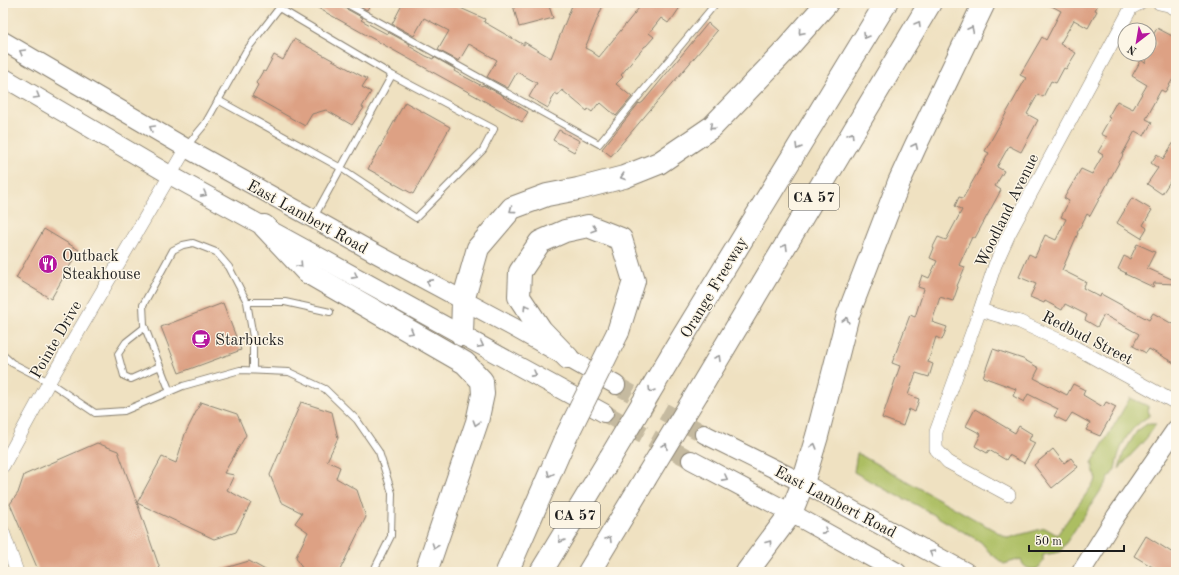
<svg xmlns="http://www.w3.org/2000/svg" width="1179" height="575" viewBox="0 0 1179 575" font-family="'Old Standard TT',serif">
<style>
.green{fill:#acbe62;stroke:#646d3f}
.building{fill:#dda184}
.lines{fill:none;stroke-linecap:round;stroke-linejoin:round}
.secondary-tunnel{stroke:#c5baa0;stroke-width:18;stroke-dasharray:18 9;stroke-linecap:butt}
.lane-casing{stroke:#867e6e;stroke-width:8}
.street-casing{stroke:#867e6e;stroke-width:14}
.secondary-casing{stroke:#867e6e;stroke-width:20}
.highway-casing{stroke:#867e6e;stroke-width:24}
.lane{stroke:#fff;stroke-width:6}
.street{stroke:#fff;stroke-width:13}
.secondary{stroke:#fff;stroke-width:18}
.highway{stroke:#fff;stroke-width:22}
.highway-bridge-casing{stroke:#867e6e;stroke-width:24;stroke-linecap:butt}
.highway-bridge{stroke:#fff;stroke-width:22}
.oneway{stroke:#999}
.labels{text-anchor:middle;stroke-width:3;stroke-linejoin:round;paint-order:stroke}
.shield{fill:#fcf5e5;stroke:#5f5d58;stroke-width:1}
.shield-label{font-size:15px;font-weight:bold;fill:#1c1c1c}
.street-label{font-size:16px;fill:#1c1c1c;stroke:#fcf5e5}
.poi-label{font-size:16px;fill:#1c1c1c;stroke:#fcf5e5;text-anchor:start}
</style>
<rect width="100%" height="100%" fill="#fcf5e5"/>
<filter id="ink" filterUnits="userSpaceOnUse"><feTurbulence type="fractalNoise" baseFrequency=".025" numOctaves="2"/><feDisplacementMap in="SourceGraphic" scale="8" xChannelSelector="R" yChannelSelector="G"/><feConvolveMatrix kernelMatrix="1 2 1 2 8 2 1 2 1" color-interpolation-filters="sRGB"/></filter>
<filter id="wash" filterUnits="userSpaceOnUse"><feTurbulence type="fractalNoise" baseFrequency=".012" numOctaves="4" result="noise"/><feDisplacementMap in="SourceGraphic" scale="16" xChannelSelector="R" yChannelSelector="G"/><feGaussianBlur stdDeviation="0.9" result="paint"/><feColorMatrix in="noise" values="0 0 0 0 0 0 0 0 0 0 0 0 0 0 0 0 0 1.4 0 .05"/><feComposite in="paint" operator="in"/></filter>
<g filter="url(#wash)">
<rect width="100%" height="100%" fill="#efe1c1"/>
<!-- green -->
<path class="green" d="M1130,398L1148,406L1149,416C1127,430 1120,445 1115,469L1060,552L1043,555V562L1037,569C1028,570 1023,567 1021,559L1004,564L990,553L981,542L917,505L886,490L854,472L857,453L1008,538L1045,528L1057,535L1096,480L1092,463Z
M1147,424H1156C1147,441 1131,453 1119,469L1123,454L1137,431Z"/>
<g id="blocks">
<!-- building -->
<path class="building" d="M309,3H341L343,7L363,18L361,20L387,34L388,32L410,44L409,46L426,56L433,59L434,57L455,69L454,71L482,86L483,85L504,96L503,97L528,112L522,122Z
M354,3H371L367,10Z
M403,3H449L485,19L484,22L524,45V42L551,58L573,3H604L585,48L591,51L599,57L643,3H683L672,19H671L668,23L661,18L649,33L654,37L646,46H645L621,75L623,77L616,84L632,97L616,116L601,103L599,105L598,104L592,112L588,109L587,111L562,90L558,95L555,93L548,108L529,97L537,83L517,72L508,88L487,77L497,60L469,44L459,61L438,50L449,31L424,18L414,36L392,24Z
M518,3H546L547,7L549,6L553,18L519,27L513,5Z
M1046,3H1099L1095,10L1097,11L1088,28L1074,20L1060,44L1076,53L1066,69L1064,68L1056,83L1051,81L1043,97L1038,94L1027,114L1038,120L1021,152L1009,146L997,167L1004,171L995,186L1001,190L975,238L972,237L959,265L965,267L957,286L958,287L953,301L940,297L932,322L947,327L942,340L936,337L928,362L933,364L929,377L916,373L908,395L919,399L915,412L909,409L903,426L882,418L900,366L892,363L910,315L915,317L924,289L918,287L922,275L929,278L937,261L930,258L934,248L933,247L938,237L946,240L962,210L955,206L959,197L963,198L989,153L985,151L1026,78L1020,75L1042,37L1046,40L1061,11Z
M708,23L717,31L611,156L602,149L639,103L640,104L643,102Z
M1157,28L1176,38V74L1165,92L1161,90L1151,108H1152L1146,119L1152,122L1144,136L1135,131L1122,155H1123L1090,216L1087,214L1077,233H1078L1062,270L1086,282L1083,288L1100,297L1101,294L1149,320L1153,313L1176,326V364L1149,349L1146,353L1133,346L1139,334L1104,315L1097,327L1085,320L1087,315L1065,304L1062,310L1045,301L1044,303L1030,297L1036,284L1019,277L1029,254L1035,257L1045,235L1056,240L1066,219L1061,217L1069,201L1064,198L1081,169L1092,174L1103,155L1098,152L1107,137L1101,134L1110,118L1108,117L1117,101L1133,109L1147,85L1132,76L1141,60L1145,63L1156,43L1151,39Z
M294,39L367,79L362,87L371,92L362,107L364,108L352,125L326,110L312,114L305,126L252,96L258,85L256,83L263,71L265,72L274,55L283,60Z
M405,102L450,127L413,194L368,169Z
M559,130L580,141L574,152L553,140Z
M1176,139V184L1171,180L1162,194L1147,184L1158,168L1151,163L1157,154L1163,159Z
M1132,198L1152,210L1143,225L1147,228L1141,238L1117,223Z
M44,229L79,250L51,299L16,278Z
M1137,244L1155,252L1147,268L1176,281V284L1154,283L1153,287L1125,274L1126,273L1118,269L1124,256L1130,259Z
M223,303L241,350L179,373L161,327Z
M993,349L1023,359L1039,368L1034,378L1067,395L1073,384L1085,390L1083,395L1103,407L1106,402L1116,407L1100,436L1086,430L1090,423L1072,413L1066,422L1054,416L1058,409L1028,394L1024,402L1013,396L1016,389L983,377Z
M201,402L237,414L246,435L224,473L234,475L227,490L251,503L236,532L214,539L137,503L161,572H39L10,504L18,493L24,475L97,443L118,451L137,503L162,457L176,463L185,434Z
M301,402L332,412L338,438L327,461L340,467L336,478L357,490L366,517L339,572H304L296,557L308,532L295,523L302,513L281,502L270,475Z
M975,409L1015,433L1019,426L1032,434L1029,440L1035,443L1024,463L1009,455L1006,460L989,450L987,453L975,446L981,434L966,426Z
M1053,449L1064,463L1071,458L1078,467L1052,488L1034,465Z
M1146,536L1176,555V572H1161L1134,556Z
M249,561L269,572H222V569Z"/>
</g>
</g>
<g filter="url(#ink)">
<use href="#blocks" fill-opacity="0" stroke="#867e6e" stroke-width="1"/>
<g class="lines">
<!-- secondary-tunnel -->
<path class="secondary-tunnel" d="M616,385L704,434
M604,413L691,460"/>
<!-- lane casing -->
<g class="lane-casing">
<path id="lane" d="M345,3L599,144L716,3
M218,100L341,168L416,218L483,150L494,129L392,75L314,217
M186,147L205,124L246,51L279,8L392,75
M145,327L126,342L118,354L124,376L131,379L160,366
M3,355L12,363L49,382L95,413L124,411L183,386L240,370L289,372L325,389L357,420L379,452L392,493L391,536L373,572
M253,370V337L247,302H285L330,312
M170,392L144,325L143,305L173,250L183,245L193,243L216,252L229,267L247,302"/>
</g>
<!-- street casing -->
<g class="street-casing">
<path id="street" d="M1159,3L1168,5L1176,9
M980,310L1020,322L1076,348L1176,403
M3,466L49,382L186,148
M1009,495L948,462L936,449V432L980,310L995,265L1009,234L1131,8L1140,3
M3,532L17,572"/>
</g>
<!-- secondary casing -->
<g class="secondary-casing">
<path id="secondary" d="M3,41L186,148L373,252L513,327L616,385
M3,77L170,175L604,413
M704,434L803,483L966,572
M691,460L791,513L897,572
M1081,572L1116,516L1176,429"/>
</g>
<!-- highway casing -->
<g class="highway-casing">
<path id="highway" d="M264,226L307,272L465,363L482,381L483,394L477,422L426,572
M462,335L463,301L478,248L512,208L547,195L578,189L624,177L659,163L712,127L782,54L827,3
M671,356L886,3
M568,358L541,330L519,297L520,272L540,242L565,231L588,226L621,239L634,281L618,332
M698,392L930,3
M507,572L565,439
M541,572L610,458
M589,572L645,479
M747,572L791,513L803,483L817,436L848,315L899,182L915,147L984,3"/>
</g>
<!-- lane -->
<use href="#lane" class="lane"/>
<!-- street -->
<use href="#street" class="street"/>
<!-- secondary -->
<use href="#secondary" class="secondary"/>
<!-- highway -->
<use href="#highway" class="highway"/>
<!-- highway-bridge casing -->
<g class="highway-bridge-casing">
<path id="highway-bridge" d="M565,439L618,332
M610,458L671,356
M645,479L698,392"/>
</g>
<!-- highway-bridge -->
<use href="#highway-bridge" class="highway-bridge"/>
</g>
<!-- one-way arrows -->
<defs><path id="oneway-chevron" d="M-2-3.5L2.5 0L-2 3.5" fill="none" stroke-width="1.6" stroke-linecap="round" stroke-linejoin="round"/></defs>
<g class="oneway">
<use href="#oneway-chevron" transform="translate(918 24) rotate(-59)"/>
<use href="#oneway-chevron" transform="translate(971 29) rotate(-64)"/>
<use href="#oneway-chevron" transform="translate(801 32) rotate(131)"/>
<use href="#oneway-chevron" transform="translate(866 36) rotate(121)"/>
<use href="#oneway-chevron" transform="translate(22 52) rotate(-150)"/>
<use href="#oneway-chevron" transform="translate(37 96) rotate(30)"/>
<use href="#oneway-chevron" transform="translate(712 127) rotate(140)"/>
<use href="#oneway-chevron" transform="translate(152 128) rotate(-150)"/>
<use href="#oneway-chevron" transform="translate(851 135) rotate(-59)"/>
<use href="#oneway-chevron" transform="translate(915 146) rotate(-65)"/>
<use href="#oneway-chevron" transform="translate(798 147) rotate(121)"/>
<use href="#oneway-chevron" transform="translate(623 177) rotate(162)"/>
<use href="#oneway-chevron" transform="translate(204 194) rotate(29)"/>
<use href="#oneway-chevron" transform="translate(512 210) rotate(143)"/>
<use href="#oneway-chevron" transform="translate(594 229) rotate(19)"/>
<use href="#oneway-chevron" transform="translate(785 247) rotate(-59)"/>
<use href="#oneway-chevron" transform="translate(300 265) rotate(47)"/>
<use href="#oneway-chevron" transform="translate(355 276) rotate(29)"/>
<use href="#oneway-chevron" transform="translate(429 282) rotate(-151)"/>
<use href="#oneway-chevron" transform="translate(526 307) rotate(-123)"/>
<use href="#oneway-chevron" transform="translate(846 320) rotate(-75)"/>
<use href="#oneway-chevron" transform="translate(411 332) rotate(30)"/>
<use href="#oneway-chevron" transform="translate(481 345) rotate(28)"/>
<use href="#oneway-chevron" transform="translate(718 358) rotate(-59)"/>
<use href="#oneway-chevron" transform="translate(534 374) rotate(29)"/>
<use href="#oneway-chevron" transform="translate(651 390) rotate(121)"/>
<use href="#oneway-chevron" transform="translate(476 423) rotate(107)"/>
<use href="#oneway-chevron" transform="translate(665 446) rotate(-59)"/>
<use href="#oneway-chevron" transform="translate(814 446) rotate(-74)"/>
<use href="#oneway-chevron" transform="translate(550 474) rotate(114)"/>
<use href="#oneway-chevron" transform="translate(725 478) rotate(28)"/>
<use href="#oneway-chevron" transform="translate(825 531) rotate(29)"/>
<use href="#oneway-chevron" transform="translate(609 539) rotate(-59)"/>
<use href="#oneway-chevron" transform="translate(561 540) rotate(121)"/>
<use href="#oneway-chevron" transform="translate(769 543) rotate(-53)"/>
<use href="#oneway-chevron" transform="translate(435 546) rotate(109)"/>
<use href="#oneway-chevron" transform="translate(932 553) rotate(-151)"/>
</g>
</g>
<!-- icons -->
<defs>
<g id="restaurant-disc" transform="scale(1)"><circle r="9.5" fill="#b5179e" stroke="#fcf5e5"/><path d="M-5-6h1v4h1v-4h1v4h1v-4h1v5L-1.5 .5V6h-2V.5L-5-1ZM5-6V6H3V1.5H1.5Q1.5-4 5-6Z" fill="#fff"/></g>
<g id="cafe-disc" transform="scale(1)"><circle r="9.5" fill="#b5179e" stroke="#fcf5e5"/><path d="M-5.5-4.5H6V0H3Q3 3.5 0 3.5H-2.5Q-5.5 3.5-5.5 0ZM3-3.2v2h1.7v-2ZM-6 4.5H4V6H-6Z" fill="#fff"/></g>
</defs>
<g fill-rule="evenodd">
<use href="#restaurant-disc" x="48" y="264"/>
<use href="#cafe-disc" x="201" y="339"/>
</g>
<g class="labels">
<!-- shield labels -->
<g class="shield">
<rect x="789" y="184" width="50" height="26" rx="3"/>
<rect x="550" y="502" width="50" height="26" rx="3"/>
</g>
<g class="shield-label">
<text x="814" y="202">CA 57</text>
<text x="575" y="520">CA 57</text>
</g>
<!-- street labels -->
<g class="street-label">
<text transform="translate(1006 210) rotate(-64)" y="6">Woodland Avenue</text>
<text transform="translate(308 216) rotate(29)" y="6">East Lambert Road</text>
<text transform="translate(713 287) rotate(-59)" y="6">Orange Freeway</text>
<text transform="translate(1088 337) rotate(27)" y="6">Redbud Street</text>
<text transform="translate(55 339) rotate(-60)" y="6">Pointe Drive</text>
<text transform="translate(836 501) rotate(28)" y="6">East Lambert Road</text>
</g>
<!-- poi labels -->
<g class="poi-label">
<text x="62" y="261">Outback<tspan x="62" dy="18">Steakhouse</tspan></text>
<text x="215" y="345">Starbucks</text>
</g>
</g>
<!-- margin -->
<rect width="1179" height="575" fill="none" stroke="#fcf5e5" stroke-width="16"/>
<!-- north arrow -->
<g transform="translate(1137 42) rotate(211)"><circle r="19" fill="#fcf5e5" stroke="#a29e95"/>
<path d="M0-3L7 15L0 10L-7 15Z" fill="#b5179e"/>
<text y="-6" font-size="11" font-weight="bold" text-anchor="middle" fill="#1c1c1c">N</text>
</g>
<!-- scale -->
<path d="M1029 545v6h95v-6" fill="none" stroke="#1c1c1c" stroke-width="2"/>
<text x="1035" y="545" font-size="12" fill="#1c1c1c" stroke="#fcf5e5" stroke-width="3" paint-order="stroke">50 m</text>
</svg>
